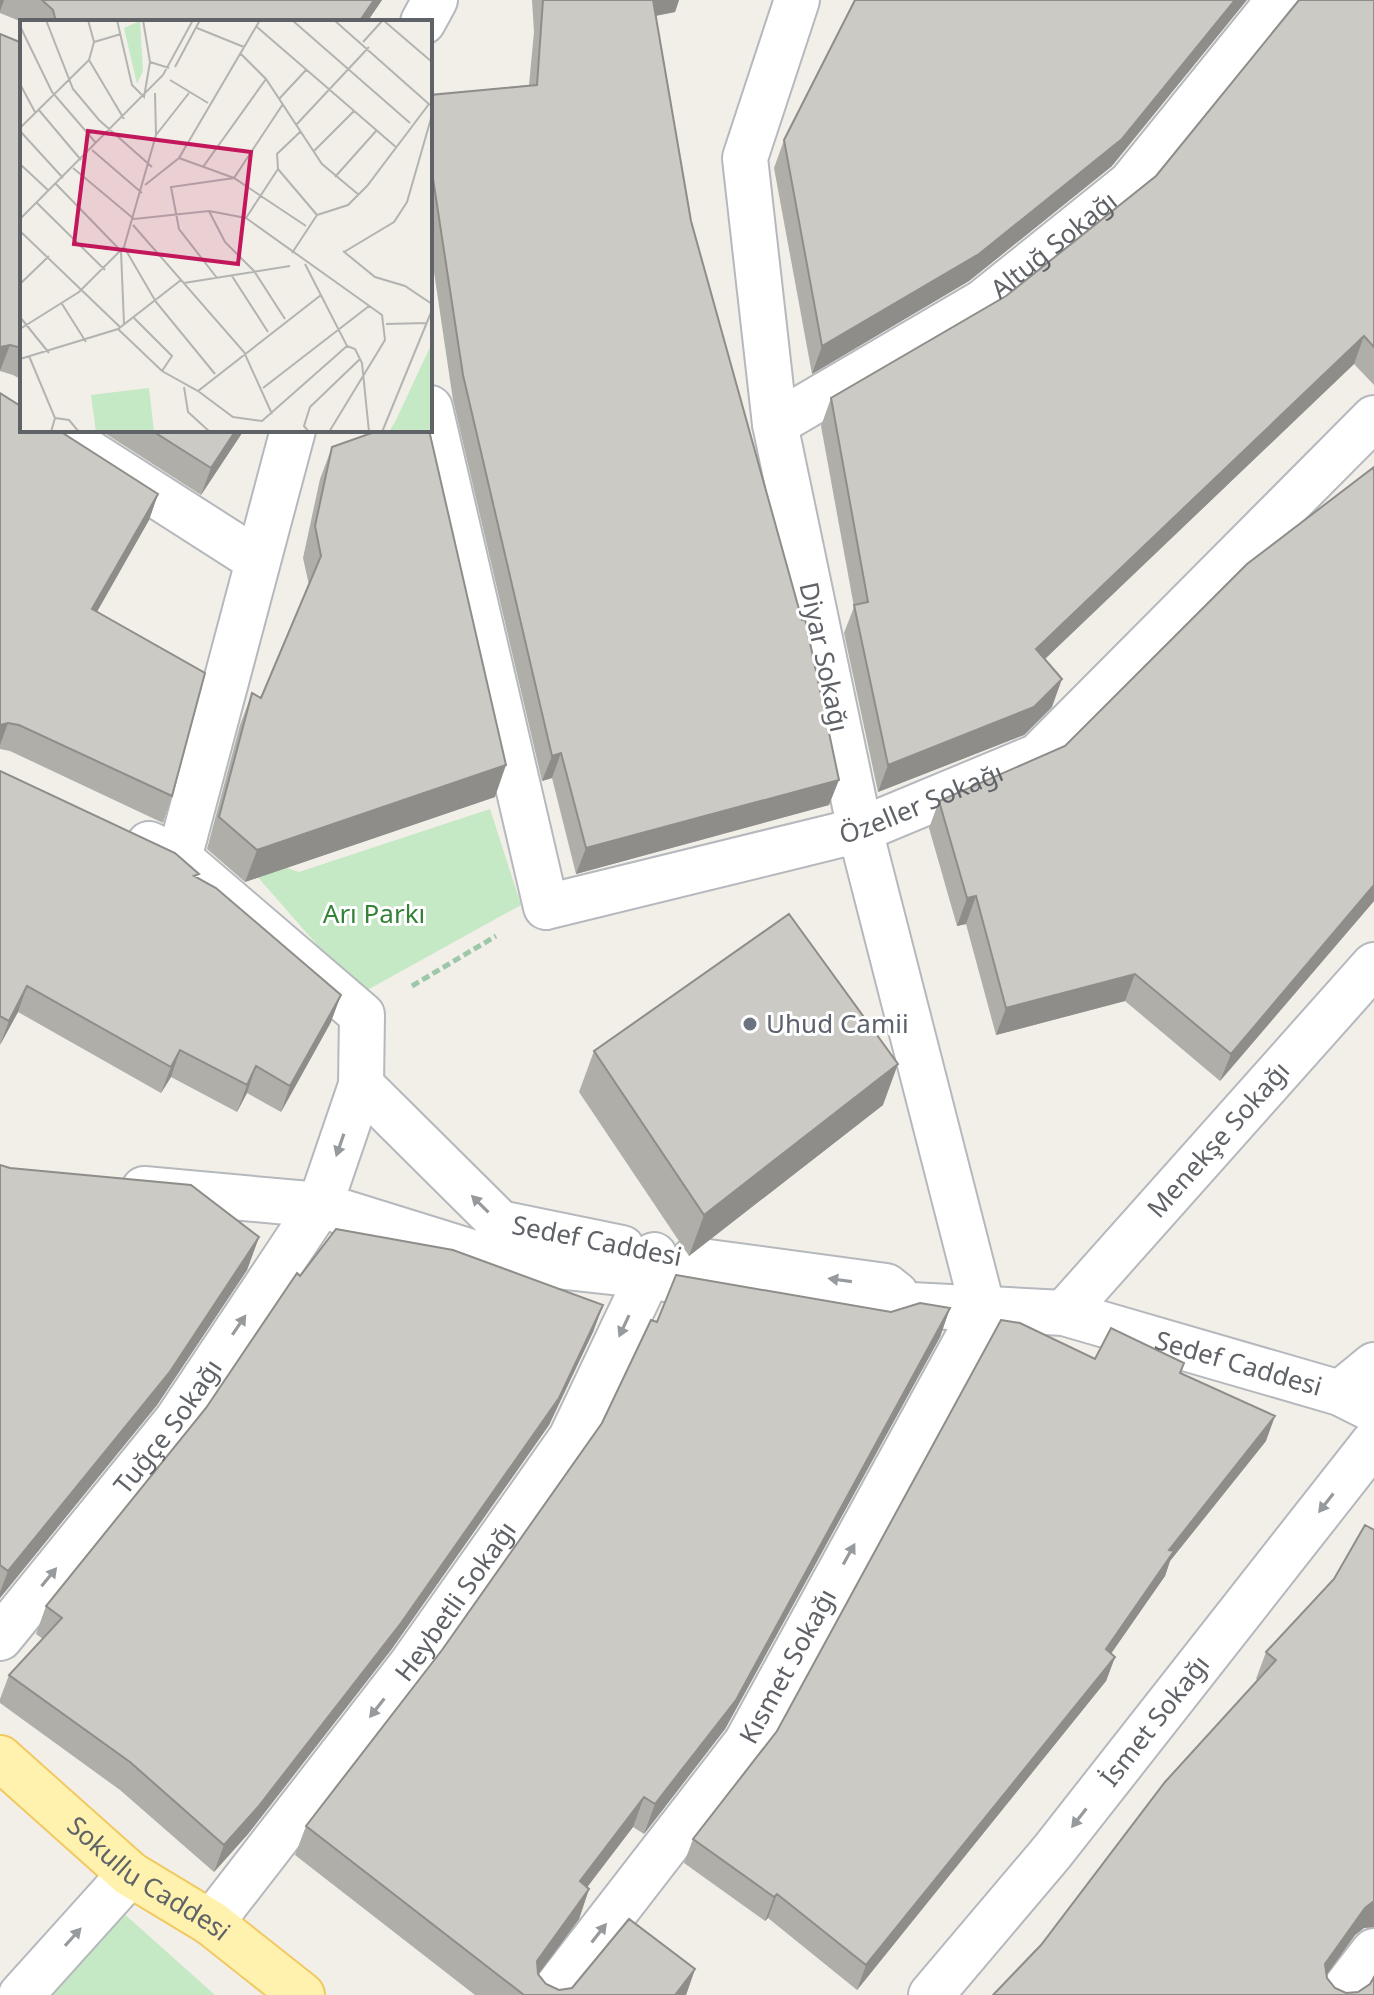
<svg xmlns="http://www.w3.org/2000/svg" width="1374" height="1995" viewBox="0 0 1374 1995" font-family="'Noto Sans',sans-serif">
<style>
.green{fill:#c5e8c5}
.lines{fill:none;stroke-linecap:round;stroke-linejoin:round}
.minor-casing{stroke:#b5b8bc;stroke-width:48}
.major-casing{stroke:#f2c960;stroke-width:48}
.path{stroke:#9cc7a9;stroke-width:5;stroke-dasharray:8 4;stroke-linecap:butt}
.minor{stroke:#fff;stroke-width:44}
.major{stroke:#fff2af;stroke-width:44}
.wall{fill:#afaea9}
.shaded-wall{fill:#8f8d8a}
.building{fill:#cccac5;stroke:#8f8d8a;stroke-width:2}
.oneway{fill:#979a9d}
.worship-dot{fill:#6b7280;stroke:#fff;stroke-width:3}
.labels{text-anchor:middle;stroke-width:6;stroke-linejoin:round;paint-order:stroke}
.street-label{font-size:26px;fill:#5f6368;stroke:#fff}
.park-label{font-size:26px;fill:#348238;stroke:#fff}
.worship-label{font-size:26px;fill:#5b616d;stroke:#fff;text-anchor:start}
.inset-road{fill:none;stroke:#b3b3b1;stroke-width:2}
.view{fill:#c2185b;fill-opacity:0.15;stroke:#c2185b;stroke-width:4}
.inset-edge{fill:none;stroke:#5f6368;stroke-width:4}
</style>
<rect width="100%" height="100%" fill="#f1efe8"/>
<!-- green -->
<path class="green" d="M490,809L521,905L360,994L234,850L299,872Z
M121,1911L215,1995H42Z"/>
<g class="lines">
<!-- minor casing -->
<g class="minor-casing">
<g id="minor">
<path d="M423,22L435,0"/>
<path id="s1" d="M430,408L546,907L860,830L1038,756L1374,418"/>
<path id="s2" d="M775,424L983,302L1130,184L1279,0"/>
<path d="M54,430L257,560"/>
<path d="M179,858L293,430"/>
<path d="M361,1085L500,1223L622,1248"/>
<path d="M144,1189L320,1205L494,1259L648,1276L732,1290"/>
<path d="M693,1260L886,1286L896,1294"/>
<path id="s3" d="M847,1310L884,1317L911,1305L1064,1313L1340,1393L1374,1410"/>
<path id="s4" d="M1064,1313L1374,965"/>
<path d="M1340,1393L1374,1365"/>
<path id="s5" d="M0,1638L177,1420L320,1205L361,1085L362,1015L179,858L149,844"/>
<path id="s6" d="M211,1923L411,1665L571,1438L648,1276L654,1255"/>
<path d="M21,1995L130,1874"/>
<path id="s7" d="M551,1995L746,1743L983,1310L860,830L775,424L745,158L797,0"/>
<path id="s8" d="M931,1995L1052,1852L1374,1442"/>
<path d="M1340,1995L1374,1951"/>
</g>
</g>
<!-- major casing -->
<g class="major-casing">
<g id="major">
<path id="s9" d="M0,1758L130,1874L211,1923L302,1995"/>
</g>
</g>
<!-- path -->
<path class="path" d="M412,986L496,936"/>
<!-- minor -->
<use href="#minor" class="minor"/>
<!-- major -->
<use href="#major" class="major"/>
</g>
<!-- wall -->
<path class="wall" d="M0,0H382L367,22H22L0,13Z
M532,0H679L675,12L656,16L691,221L829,805L576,874L552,778L542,781L453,400L430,245V95L529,85L534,32Z
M1374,0V385L1354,364L1045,659L1052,707L1024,735L878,792L844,633L854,607L821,426L831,398L1006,296Z
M22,43V380L13,375L0,371Z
M784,140L1112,166L969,281L812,374L774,168Z
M0,393L22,430L158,494L149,520L97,612L172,796L163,823L10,751L0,749Z
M100,430H244L201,495Z
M332,447L495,797L245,882L207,849L240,725L252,693L261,698L309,585L303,558L320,479Z
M1374,467V901L1220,1081L1125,1001L996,1035L966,924L957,926L929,828L939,801L1065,746Z
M0,771L198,878L331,1022L281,1112L247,1093L237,1112L171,1077L161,1093L18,1012L0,1045Z
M594,1051L883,1105L689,1256L579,1092Z
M0,1165L259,1237L247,1270L157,1405L0,1598Z
M603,1305L593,1332L549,1425L391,1650L248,1834L214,1872L120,1790L0,1703V1699L9,1675L43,1639L36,1634L46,1606L206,1408Z
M950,1308L940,1337L725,1729L644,1834L633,1827L587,1887L589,1889L579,1919L539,1974L546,1984L559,1990L695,1969L686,1995H475L295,1855L306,1826L442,1650L602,1423L657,1322L891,1312Z
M1095,1359L1184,1363L1181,1373L1266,1441L1170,1561L1165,1576L1111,1653L1115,1657L1106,1681L857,1990L768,1918L765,1921L684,1863L693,1839Z
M1374,1530V1927L1364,1928L1355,1935L1327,1975V1978L1335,1988L1346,1993L1374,1995H993L1041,1945L1258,1680L1256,1679L1266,1652L1334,1579Z"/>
<!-- shaded-wall -->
<path class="shaded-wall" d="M0,0H4L0,11Z
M374,0H382L367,22H359Z
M649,0H679L675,12L643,18Z
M1235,0H1247L1112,166L969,281L812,374L822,346Z
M1364,336L1354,364L1026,677L1036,649Z
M10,345L0,371V347Z
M236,430H244L201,495L211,468Z
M158,494L149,520L83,636L92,609Z
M1062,679L1052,707L1024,735L878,792L888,765Z
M8,723L0,745V725Z
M561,753L552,778L542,781L552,756Z
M506,765L495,797L245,882L257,850Z
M839,780L829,805L576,874L586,848Z
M1374,885V901L1220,1081L1231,1054Z
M976,896L966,924L957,926L967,898Z
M1135,974L1125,1001L996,1035L1006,1008Z
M27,986L18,1012L0,1045L9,1021Z
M341,995L331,1022L281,1112L290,1086Z
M180,1050L171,1077L161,1093L171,1067Z
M898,1064L883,1105L689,1256L704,1215Z
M256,1066L247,1093L237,1112L247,1085Z
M259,1237L247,1270L157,1405L0,1598V1592L8,1571Z
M603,1305L593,1332L549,1425L391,1650L248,1834L214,1872L224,1845Z
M950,1308L940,1337L725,1729L644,1834L655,1804Z
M1275,1416L1266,1441L1170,1561L1165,1576L1097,1674L1106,1649L1169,1550Z
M1115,1657L1106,1681L857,1990L866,1965Z
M644,1797L633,1827L569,1911L580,1881Z
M589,1889L579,1919L526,1991L537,1961Z
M777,1894L768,1918L765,1921L774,1897Z
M1374,1901V1927L1364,1928L1355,1935L1315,1991L1325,1964L1365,1908Z
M695,1969L686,1995H675Z"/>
<!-- building -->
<path class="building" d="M42,0H374L359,22H56L53,10Z
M543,0H653L691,221L802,620L805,619L839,780L586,848L561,753L552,756L463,375L430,159V95L537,85Z
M855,0H1235L1122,139L979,254L822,346L784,140Z
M1299,0H1374V347L1364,336L1036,649L1062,679L1034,707L888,765L854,605L868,602L831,398L1006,296L1156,176Z
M0,34L22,43V348L10,345L0,347Z
M0,393L19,405H22V430H58L158,494L92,609L205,673L172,796L19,725L8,723L0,725Z
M151,430H236L211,468Z
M380,430H429L506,765L257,850L219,817L252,693L261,698L321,556L315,526L332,447Z
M1374,467V885L1231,1054L1135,974L1006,1008L976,896L967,898L939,801L1065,746L1247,564Z
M0,771L175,853L199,874L194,876L216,888L341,995L290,1086L256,1066L247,1085L180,1050L171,1067L27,986L9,1021L0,1016Z
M789,914L898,1064L704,1215L594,1051Z
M0,1165L10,1168L191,1185L259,1237L169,1373L8,1571L0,1565Z
M336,1229L453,1250L603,1305L559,1398L401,1623L258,1807L224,1845L130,1762L9,1675L62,1618L46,1606L206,1408L297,1273L300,1276Z
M676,1275L891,1312L920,1303L950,1308L736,1700L655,1804L644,1797L580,1881L589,1889L537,1961L538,1974L546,1984L559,1990L572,1988L629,1919L695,1969L675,1995H524L306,1826L442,1650L602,1423L651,1320L657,1322Z
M1001,1320L1020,1323L1095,1359L1111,1328L1184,1363L1180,1373L1275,1416L1169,1550L1174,1551L1106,1649L1115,1657L866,1965L777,1894L774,1897L693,1839L777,1731Z
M1365,1525L1374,1530V1901L1365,1908L1325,1964L1327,1978L1335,1988L1346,1993L1358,1992L1370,1984L1374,1977V1995H993L1041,1945L1165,1782L1276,1660L1266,1652L1334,1579Z"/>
<!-- one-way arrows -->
<defs><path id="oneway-solid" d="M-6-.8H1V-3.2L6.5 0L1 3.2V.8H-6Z" transform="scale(2)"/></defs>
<g class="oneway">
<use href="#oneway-solid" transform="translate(340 1145) rotate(109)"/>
<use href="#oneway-solid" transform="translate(480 1204) rotate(-135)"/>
<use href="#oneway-solid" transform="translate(840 1280) rotate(-172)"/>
<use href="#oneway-solid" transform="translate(239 1325) rotate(-56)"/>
<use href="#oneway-solid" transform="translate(624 1326) rotate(115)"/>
<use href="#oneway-solid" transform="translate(1326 1503) rotate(128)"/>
<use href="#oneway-solid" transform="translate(849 1554) rotate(-61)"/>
<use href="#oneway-solid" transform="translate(49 1577) rotate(-51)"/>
<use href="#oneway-solid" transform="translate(377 1708) rotate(128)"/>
<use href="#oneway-solid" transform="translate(1079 1818) rotate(128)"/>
<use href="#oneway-solid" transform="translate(599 1933) rotate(-52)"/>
<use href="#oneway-solid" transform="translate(73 1937) rotate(-48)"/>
</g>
<!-- markers -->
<circle class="worship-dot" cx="750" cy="1024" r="8"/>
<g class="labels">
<!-- street labels -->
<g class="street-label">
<text dy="9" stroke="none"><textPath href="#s2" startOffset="332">Altuğ Sokağı</textPath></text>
<text transform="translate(824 657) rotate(78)" y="9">Diyar Sokağı</text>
<text dy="9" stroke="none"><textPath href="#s1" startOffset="902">Özeller Sokağı</textPath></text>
<text dy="9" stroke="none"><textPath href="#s4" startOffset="232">Menekşe Sokağı</textPath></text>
<text transform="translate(597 1241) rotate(11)" y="9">Sedef Caddesi</text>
<text dy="9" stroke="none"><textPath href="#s3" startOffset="402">Sedef Caddesi</textPath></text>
<text dy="9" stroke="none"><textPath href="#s5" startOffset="270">Tuğçe Sokağı</textPath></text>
<text dy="9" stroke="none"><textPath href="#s6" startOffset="404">Heybetli Sokağı</textPath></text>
<text dy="9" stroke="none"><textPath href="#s7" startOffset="406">Kısmet Sokağı</textPath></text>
<text dy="9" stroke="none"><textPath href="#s8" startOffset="354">İsmet Sokağı</textPath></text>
<text dy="9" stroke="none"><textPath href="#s9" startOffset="192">Sokullu Caddesi</textPath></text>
</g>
<!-- park labels -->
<g class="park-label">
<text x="374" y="923">Arı Parkı</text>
</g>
<!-- worship labels -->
<g class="worship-label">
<text x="766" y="1033">Uhud Camii</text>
</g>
</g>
<!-- overview -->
<g transform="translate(20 20)">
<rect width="412" height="412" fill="#f1efe8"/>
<path d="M120,1L123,51L117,64L104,8Z" fill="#c5e8c5"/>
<path d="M412,323V412H369L376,400ZM129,368L134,412H76L71,375Z" fill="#c5e8c5"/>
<path class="inset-road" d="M26,0L53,69L79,100L132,147M97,0L112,65L124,77L130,42M123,0L130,42L149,48M272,0L390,103M314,0L410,85M363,0L412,42M0,6L32,72L76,123M237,7L377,128M177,8L224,27M74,22L101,14M343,22L363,0M220,33L246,59L302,144L339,175M69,40L104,99M155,47L180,0M150,60L188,83M0,64L15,92M259,79L287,49M18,89L61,140M276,105L349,27M0,108L69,40L74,22L68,0M0,111L43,158M136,115L169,73M72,130L122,173M294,131L334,91M159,138L214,158L286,206M0,144L29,171M183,147L246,59M53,148L114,199L189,191L226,198L362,295L365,320L309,412M258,149L297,195M258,149L257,134L280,112M315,157L356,111M36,164L101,231L104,304M125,165L159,138L240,0M17,183L85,250M189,191L205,222L234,251L265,299M297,195L328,185L347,166L409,84M226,198L258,149M0,199L143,55L173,0M113,205L224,332L252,394M0,211L100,307M104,227L136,282L195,354M323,231L355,257L385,266L412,284M324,232L374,202L387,182L412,95M272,233L297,195M285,244L327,326L335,329L342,343L349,412M212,256L248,312M197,258L159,209L151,167L214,158L263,84M164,263L270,246M0,264L29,236M42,284L66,322M0,297L29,333M114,298L152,336L142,351M366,304L407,303M0,309L59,272L104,227L136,115L135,73M98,309L142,351L178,371L301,275M9,336L35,398L31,412M0,339L98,309L161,260M164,367L168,392L190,412M243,368L349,286M178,371L213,397L242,401L327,326M35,398L49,400L59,412M289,412L284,406L290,387L340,339M362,412L412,290"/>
<path class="view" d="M68,111L231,132L218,244L54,224Z"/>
<rect width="412" height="412" class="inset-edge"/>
</g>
</svg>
